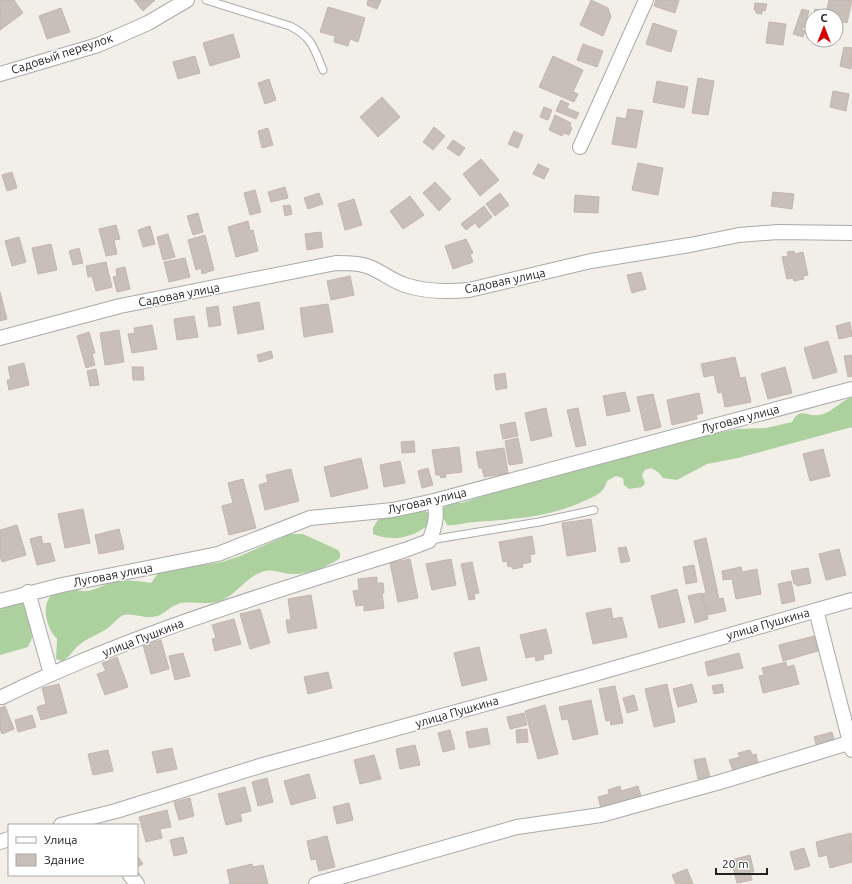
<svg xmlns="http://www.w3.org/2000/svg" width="852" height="884" viewBox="0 0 852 884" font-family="Ubuntu,sans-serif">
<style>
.forest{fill:#add19e}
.building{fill:#c7bfb8;stroke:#c4b6ab}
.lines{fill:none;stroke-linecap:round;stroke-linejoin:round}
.service-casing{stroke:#a9a9a9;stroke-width:9}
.minor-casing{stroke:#a9a9a9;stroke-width:16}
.service{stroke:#fff;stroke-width:7}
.minor{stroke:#fff;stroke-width:14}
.labels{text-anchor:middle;stroke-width:3;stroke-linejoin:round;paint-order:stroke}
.street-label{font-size:12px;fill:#222;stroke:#fff}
</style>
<rect width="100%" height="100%" fill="#f2efe9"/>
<!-- forest -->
<path class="forest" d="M852,397V427L738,458L707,464L677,480L663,478L658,472L651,468L645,470L642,475L645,483L642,487L629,489L624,485L623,478L616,476L607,481C604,493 595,496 584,501C548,518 513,519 474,522C464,523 456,526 447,525L443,517V508L452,503H462L504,489L703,436L737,429L766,428L792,422C800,406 806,417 819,415C832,413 840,401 852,397Z
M422,509L430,514L428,525C413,538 391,542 373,534V528L379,518Z
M290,534H303L338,550L340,553V558C328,567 307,575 292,574C283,574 274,569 265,571C247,575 237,595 220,601C204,606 189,600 178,604C168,607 163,617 151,617C142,618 134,613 124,615C118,617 113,624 108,628C99,634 87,638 79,645C72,651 70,657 62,661L56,659L57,639C44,626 38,594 63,589C72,588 80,592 88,591C96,589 104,585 112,582C126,579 138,581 151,583L159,572L222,562L240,556Z
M20,602L28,608L32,638L28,647L0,655V610L4,606Z"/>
<!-- building -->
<path class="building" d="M0,0H14L23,13L0,30Z
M134,0H155L143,11Z
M368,0H381L377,9L367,5Z
M591,0L608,8L611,17L603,36L580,25Z
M656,0H679L675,13L654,6Z
M829,0H852L847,23L836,20V16H825Z
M755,3L767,4L765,11L762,10V14L756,13V10H754Z
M328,7L365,18L358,42L350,39L348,46L334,42L335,36L320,32Z
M61,8L70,32L47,39L39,16Z
M802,9L809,11L806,21L811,22L808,28L803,27L802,30L805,31L803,37L793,34Z
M815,9L824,11L822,16H814Z
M769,22L786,24L783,45L766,43Z
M653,23L677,31L671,52L646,44Z
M233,34L240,57L210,66L203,43Z
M583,44L603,51L597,67L577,60Z
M844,47L852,48L851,69L840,66Z
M195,56L200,73L178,79L173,62Z
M553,56L583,70L573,92L578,94L574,102L539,87Z
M698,78L714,81L708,115L692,113Z
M269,79L276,100L265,104L258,83Z
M657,81L688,87L684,108L653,102Z
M833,91L849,94L846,111L830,107Z
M382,97L400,117L378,137L360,117Z
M561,100L569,104L567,108L579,113L576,119L556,111Z
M544,107L552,110L548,120L540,117Z
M628,109L643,111L636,148L612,144L617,117L626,119Z
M555,115L571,123L570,126L572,128L569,135L564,133L562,136L549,130Z
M434,127L445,136L433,150L423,142Z
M268,128L273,145L262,148L258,131Z
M514,131L523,135L518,148L508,144Z
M453,140L465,148L459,156L447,148Z
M481,159L499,180L480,196L463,174Z
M638,163L663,168L658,195L632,190Z
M538,164L549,169L544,179L533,174Z
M12,172L17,188L7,191L2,175Z
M435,182L451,199L439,211L423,193Z
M285,187L288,198L271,202L268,192Z
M255,190L261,212L250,215L244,193Z
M773,192L794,194L792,209L771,206Z
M319,193L323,204L308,209L304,198Z
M500,193L509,205L495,216L486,204Z
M575,195L599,197L598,213L574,212Z
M410,196L424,215L403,229L390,211Z
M354,199L362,225L345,230L338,204Z
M290,205L292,214L285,216L283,206Z
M484,206L492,217L479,228L475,223L466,230L461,224Z
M198,213L203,232L193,235L187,216Z
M248,221L250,231L253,230L258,251L236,257L228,227Z
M116,225L120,239L114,240L117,254L106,256L99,229Z
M150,226L155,244L143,247L138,230Z
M321,232L323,247L307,250L305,234Z
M168,234L175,257L163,260L157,237Z
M205,235L214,270L202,274L201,268L196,270L188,240Z
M19,237L26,262L12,266L5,241Z
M466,239L473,253L470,254L473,262L453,269L445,246Z
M51,244L57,270L38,274L32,248Z
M79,248L83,263L73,265L69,251Z
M794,251L795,254L803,252L808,275L803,276L804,279L794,281L793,278L787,279L782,257L788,256L787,252Z
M185,258L190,277L169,282L164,262Z
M106,262L112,287L96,291L92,276L88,277L86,266Z
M125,267L130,289L117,292L113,277L117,276L116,269Z
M641,272L646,289L632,293L627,275Z
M350,276L354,295L331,300L327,281Z
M0,292L7,319L0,321Z
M259,302L264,329L238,334L233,307Z
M328,304L333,332L304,337L300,308Z
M218,306L221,325L209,327L206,308Z
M194,316L198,337L177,340L174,319Z
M850,322L852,336L839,339L836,326Z
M152,325L157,349L132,353L128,334L135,333L134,328Z
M119,330L124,362L105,365L100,333Z
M89,332L95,353H92L95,365L86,368L77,336Z
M828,341L837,372L813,379L804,348Z
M271,351L273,358L259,362L257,355Z
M852,355V376L848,377L844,356Z
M735,357L740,378L745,377L751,402L725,407L722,392L718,393L714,375L704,377L701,364Z
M24,363L29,385L9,390L7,380H11L8,367Z
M132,367H143L144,380H133Z
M785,367L792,393L768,399L761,374Z
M96,369L99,385L90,386L87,371Z
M505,373L507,388L496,390L494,375Z
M625,392L630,411L607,416L603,396Z
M699,393L703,413L696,415L697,419L672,425L667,400Z
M653,394L661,427L645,431L637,397Z
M546,408L552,436L531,441L525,413Z
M578,408L586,445L576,447L567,410Z
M515,422L518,436L503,439L500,425Z
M518,438L523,463L509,465L505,441Z
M414,441L415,452L402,453L401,442Z
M459,447L462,472L445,474L446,477L441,478L440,475H436L432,450Z
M504,448L508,473L484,477L482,468H479L476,452Z
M823,449L830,476L810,481L803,454Z
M361,458L368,488L331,497L324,467Z
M400,461L405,483L384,487L380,465Z
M428,468L433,485L422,488L418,471Z
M291,469L299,501L265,510L259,485L268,482L266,475Z
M243,479L256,528L229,535L222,506L233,503L228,483Z
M83,509L90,543L65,548L58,514Z
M591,519L596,551L567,556L562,523Z
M17,525L26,555L2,562L0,556V530Z
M119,529L124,549L99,554L95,535Z
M41,536L43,544L50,543L55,561L37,565L30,539Z
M532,536L535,554L530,555L531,562L522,564L523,567L513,569L511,566L508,567L507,561L503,562L499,542Z
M706,538L719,599L723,598L726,611L707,615L701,594L706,593L694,541Z
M626,547L630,561L621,563L618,548Z
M839,549L846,575L826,580L819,554Z
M410,559L418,598L398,602L390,563Z
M451,559L456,585L432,590L426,564Z
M472,562L479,593L474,594L475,599L469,600L461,564Z
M694,565L697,582L686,584L683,567Z
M741,567L742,572L757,569L761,594L736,599L732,579L723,580L722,571Z
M808,568L811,583L797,586V584H794L791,571Z
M377,577V583H383L384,593H382L384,608L364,611V605L356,606L353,591L359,590L358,579Z
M791,581L795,601L782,604L778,584Z
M677,589L685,622L659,628L651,596Z
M701,593L708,619L695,623L688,596Z
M311,595L317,628L288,633L286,620H291L288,599Z
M611,608L613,619L622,617L627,637L593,644L586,613Z
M260,609L270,643L250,649L240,614Z
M234,619L241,644L215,651L212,639L216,638L212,625Z
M546,629L552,653L543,655L544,659L536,661L535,656L526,658L520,635Z
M814,636L818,651L783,661L779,645Z
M161,640L169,669L151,674L143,645Z
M479,647L487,680L462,686L454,653Z
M183,653L190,676L175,680L169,656Z
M739,653L743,668L708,676L705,662Z
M117,657L128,687L105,695L97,674L106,671L102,663Z
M786,662L787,667L794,665L799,684L763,693L759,676L764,675L762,668Z
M328,672L332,688L308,694L304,677Z
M59,684L67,713L41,720L37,707L46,704L42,688Z
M667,684L675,722L654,727L645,689Z
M692,684L697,702L678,707L673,689Z
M722,684L724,692L714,694L712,686Z
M615,686L623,723L611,725L610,720L606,721L599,689Z
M634,695L638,710L627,713L623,698Z
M591,700L598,734L573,740L568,719L562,720L559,707Z
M545,705L558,754L538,759L525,711Z
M5,706L14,729L2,734L0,729V708Z
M524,713L527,725L510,729L507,717Z
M32,715L36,727L18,732L15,720Z
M487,728L490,744L469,748L466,732Z
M527,729L528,742L517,743L516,730Z
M450,730L455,749L443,752L438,733Z
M832,732L835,743L817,748L814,737Z
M415,745L420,765L400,769L396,749Z
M172,748L177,769L157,773L152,752Z
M108,750L113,771L93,775L88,754Z
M750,750L752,755L756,754L758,763L733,771L729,760L740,757L738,753Z
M374,755L381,779L360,784L354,760Z
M705,758L710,777L698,779L694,760Z
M309,774L316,798L291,805L284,781Z
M267,778L273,802L258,806L252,782Z
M620,786L621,791L638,786L641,796L601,808L598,797L609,794L608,790Z
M245,787L251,811L240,814L242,821L226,825L218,794Z
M190,798L194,816L179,820L174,802Z
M349,803L353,820L337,824L333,807Z
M167,810L171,827L160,829L162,838L146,842L139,817Z
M851,833L852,862L830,868L827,855L819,857L816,842Z
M327,836L335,867L319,871L316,859L311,860L307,841Z
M183,837L187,853L174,856L170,840Z
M804,848L810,866L795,870L790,852Z
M137,855L143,864L137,867Z
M750,855L754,872H750L752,880L737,883L731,860Z
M252,864L253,867L263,865L268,884H230L227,870Z
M687,869L693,884H676L672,875Z"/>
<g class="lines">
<!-- service casing -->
<g class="service-casing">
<path id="service" d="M206,0L290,26C312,37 314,48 323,70
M430,540L539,522L594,510"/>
</g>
<!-- minor casing -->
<g class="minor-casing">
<path id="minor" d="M0,74L98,45L148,23L187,0
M580,147L646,0
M0,338L120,306L336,263C348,263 361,263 372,268C383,273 393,281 405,285C426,292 448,292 469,290L591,261L690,245L739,235L778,232L852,233
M28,592L51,674
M0,601L62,585L218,554L310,518L393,510L434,501L852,389
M816,610L852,750
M2,697C131,634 269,593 405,550L429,541C435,527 438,515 434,501
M61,825L116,811L263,765L584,677L852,600
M0,842L9,839
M130,875L137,884
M316,884L517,827L601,815L720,782L852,742"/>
</g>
<!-- service -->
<use href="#service" class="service"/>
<!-- minor -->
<use href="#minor" class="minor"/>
</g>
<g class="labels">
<!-- street labels -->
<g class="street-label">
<text transform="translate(62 54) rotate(-18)" y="4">Садовый переулок</text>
<text transform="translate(505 281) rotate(-12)" y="4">Садовая улица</text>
<text transform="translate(179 295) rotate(-11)" y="4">Садовая улица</text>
<text transform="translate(740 419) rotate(-15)" y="4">Луговая улица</text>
<text transform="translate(427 501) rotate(-13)" y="4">Луговая улица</text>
<text transform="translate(113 575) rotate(-11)" y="4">Луговая улица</text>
<text transform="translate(768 624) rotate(-16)" y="4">улица Пушкина</text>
<text transform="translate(143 638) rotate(-21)" y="4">улица Пушкина</text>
<text transform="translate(457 712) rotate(-16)" y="4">улица Пушкина</text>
</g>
</g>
<!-- legend -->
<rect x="8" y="824" width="130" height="52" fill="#ffffff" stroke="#a7a7a7"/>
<rect x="16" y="837" width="20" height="6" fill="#ffffff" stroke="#a7a7a7"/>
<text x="44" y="844" font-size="12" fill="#222222">Улица</text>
<rect x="16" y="854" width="20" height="12" fill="#c7bfb8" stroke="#a7a7a7"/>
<text x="44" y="864" font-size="12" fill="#222222">Здание</text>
<!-- north arrow -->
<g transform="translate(824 28)"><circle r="19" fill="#ffffff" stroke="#a7a7a7"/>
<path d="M0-3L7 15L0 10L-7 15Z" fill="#d40000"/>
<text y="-6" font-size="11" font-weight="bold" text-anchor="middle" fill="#222222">С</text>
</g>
<!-- scale -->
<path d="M716 868v6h51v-6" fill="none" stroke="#222222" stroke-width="2"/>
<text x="722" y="868" font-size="12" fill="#222222" stroke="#ffffff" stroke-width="3" paint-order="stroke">20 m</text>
</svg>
